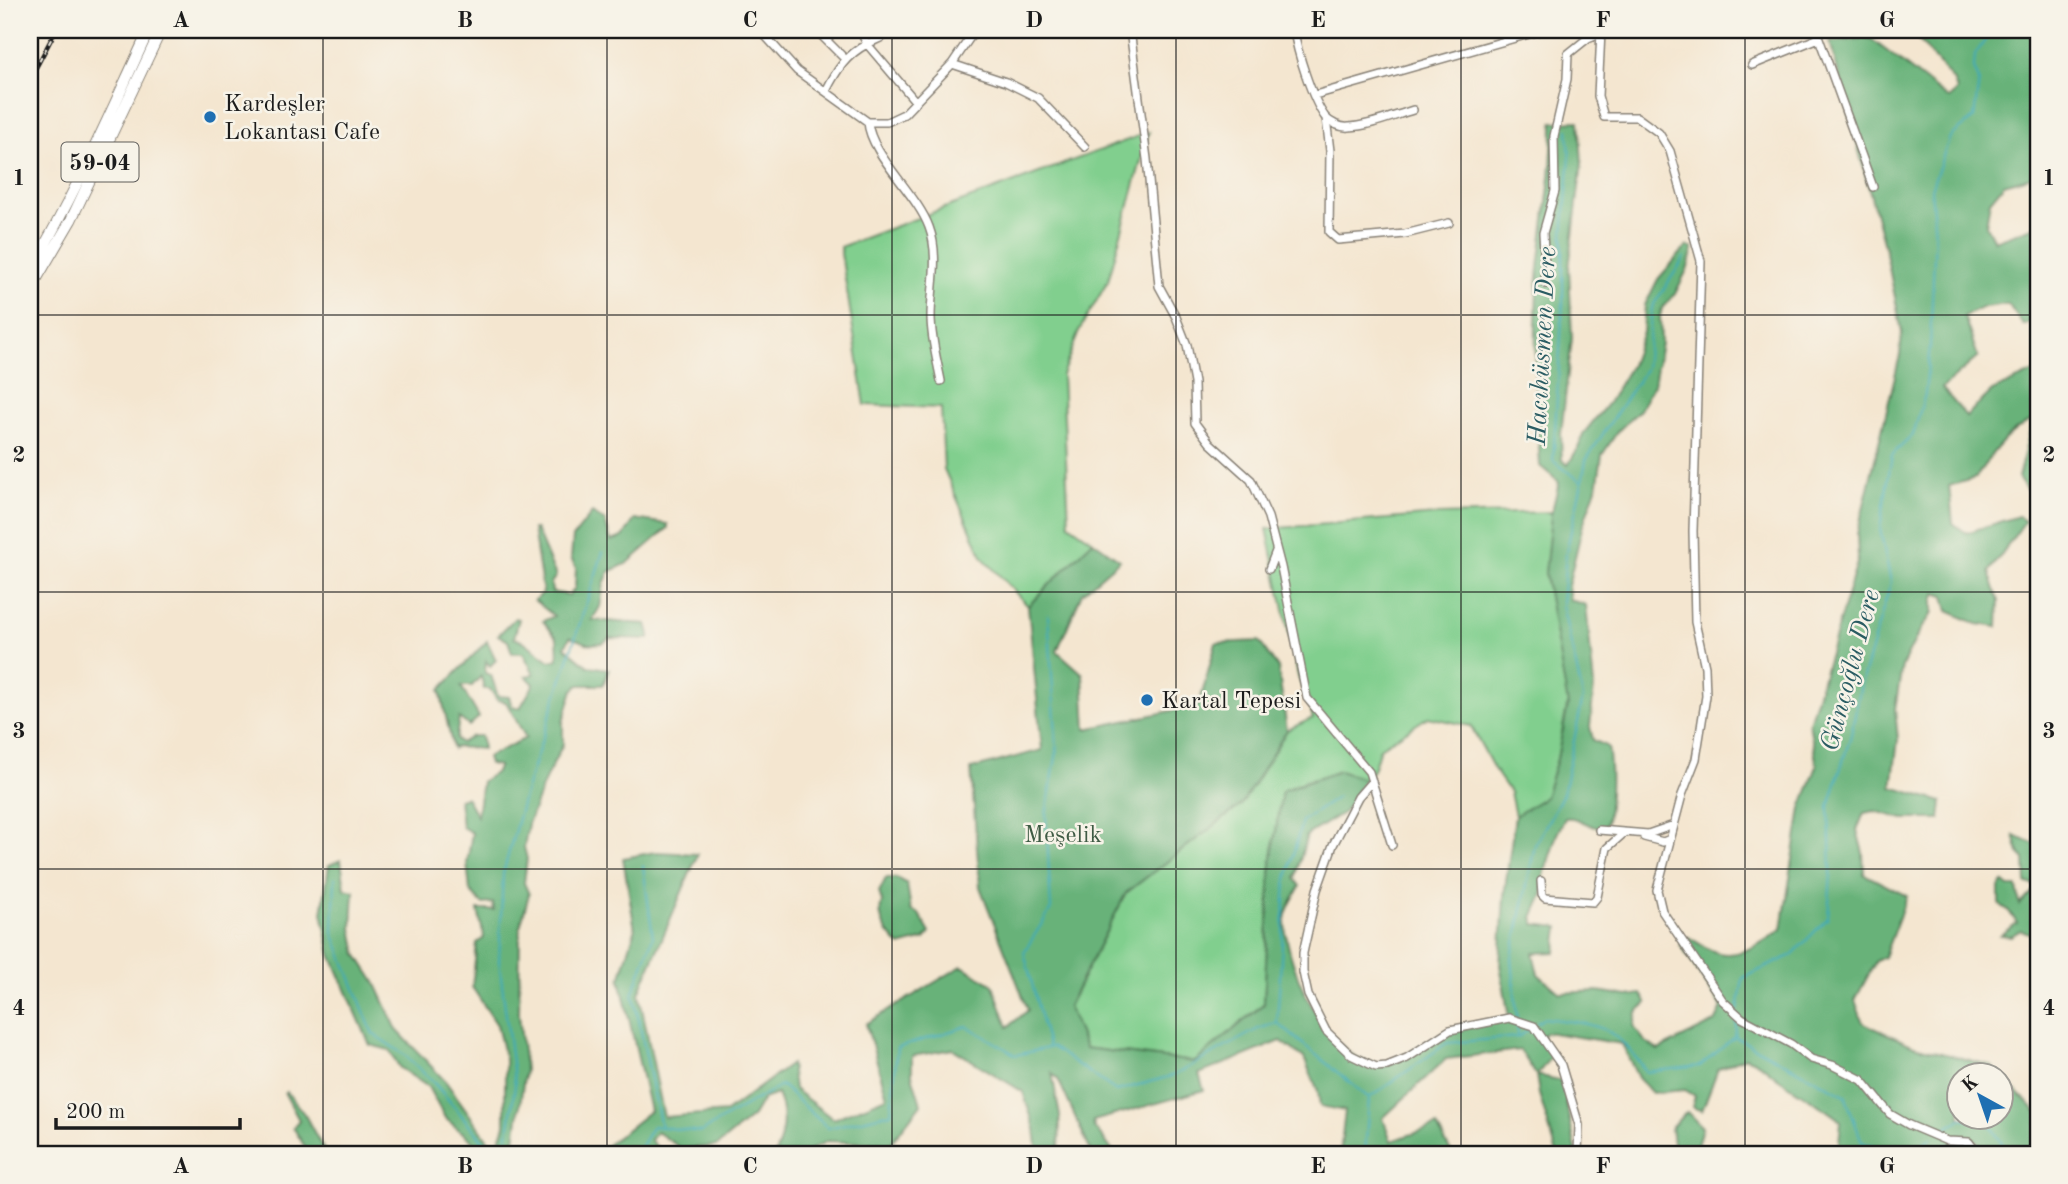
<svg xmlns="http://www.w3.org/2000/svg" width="2068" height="1184" viewBox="0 0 2068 1184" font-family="'Old Standard TT',serif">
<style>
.green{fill:#81cf8e;stroke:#4e7655;stroke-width:2}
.forest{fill:#68b279;stroke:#42674a;stroke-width:2}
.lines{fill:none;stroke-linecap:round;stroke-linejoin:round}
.stream{stroke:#3caaba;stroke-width:2}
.minor-casing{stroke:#888176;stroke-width:10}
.major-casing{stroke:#888176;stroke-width:12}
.minor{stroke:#fff;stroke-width:7}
.major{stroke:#fff;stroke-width:10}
.rail-casing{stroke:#1c1c1c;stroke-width:4.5}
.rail{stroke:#f7f3e8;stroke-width:2;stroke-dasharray:5;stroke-linecap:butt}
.grid{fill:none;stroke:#1c1c1c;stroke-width:2;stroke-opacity:0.55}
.poi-dot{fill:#1f6fb2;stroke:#f7f3e8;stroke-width:2.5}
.labels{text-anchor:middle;stroke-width:5;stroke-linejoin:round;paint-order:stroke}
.shield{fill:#f7f3e8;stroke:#5e5c59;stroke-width:2}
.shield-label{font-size:23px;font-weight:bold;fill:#1c1c1c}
.poi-label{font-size:24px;fill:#1c1c1c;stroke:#f7f3e8;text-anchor:start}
.park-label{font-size:24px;fill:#3f5b44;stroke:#f7f3e8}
.water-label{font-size:26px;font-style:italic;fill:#2a5c63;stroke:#f7f3e8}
.neatline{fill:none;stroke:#1c1c1c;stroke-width:2.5}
.grid-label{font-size:23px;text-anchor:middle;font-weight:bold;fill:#1c1c1c}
</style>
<rect width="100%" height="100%" fill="#f7f3e8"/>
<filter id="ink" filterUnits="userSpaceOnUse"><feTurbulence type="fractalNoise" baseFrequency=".0143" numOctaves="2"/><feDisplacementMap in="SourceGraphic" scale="14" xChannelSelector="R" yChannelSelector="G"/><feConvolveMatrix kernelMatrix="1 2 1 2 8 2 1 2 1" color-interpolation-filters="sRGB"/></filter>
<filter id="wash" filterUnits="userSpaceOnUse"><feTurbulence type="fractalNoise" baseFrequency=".00686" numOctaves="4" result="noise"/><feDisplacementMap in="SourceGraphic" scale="28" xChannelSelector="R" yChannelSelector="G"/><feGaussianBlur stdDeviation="1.57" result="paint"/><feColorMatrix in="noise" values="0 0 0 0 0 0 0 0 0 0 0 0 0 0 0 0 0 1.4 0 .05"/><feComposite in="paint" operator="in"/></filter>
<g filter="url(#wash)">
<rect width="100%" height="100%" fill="#f4e6d0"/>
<!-- green -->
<path class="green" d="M1149,132L1108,281L1080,329L1062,375L1069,524L1093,541L1028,606L983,558L944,469L941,408L865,405L840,247Z
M1552,512L1545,574L1568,701L1557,759L1545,797L1515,816L1510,792L1494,769L1471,726L1428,717L1380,748L1373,770L1365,779L1339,771L1329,776L1305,781L1282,791L1271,864L1264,1003L1195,1062L1085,1048L1068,1007L1126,893L1241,805L1287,730L1313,718L1298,676L1267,529L1436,515Z"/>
<!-- forest -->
<path class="forest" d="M1910,30H2027L2030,34L2038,37V174L2004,184L1990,201L1986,225L1994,241L2038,225V320L2023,325L2008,304L1984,307L1964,316L1978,357L1942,388L1966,416L1992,391L2038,370V485L2027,490L2018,477L2033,420C2009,429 1989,456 1976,478L1949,486L1953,523L1966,533L2018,516L2025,521L1989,572L1999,601L1998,627L1977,624L1948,611L1944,596L1936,593L1933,600V612L1917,636L1902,666L1895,709L1898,740L1892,787L1942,802L1940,819H1903L1875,811L1864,813L1857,830L1863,853L1864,874L1907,896L1884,957L1876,961L1855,1000L1863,1023L1914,1046L1989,1065L2001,1075L1960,1076V1118H2002V1076L2038,1113V1154H1988C1973,1130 1964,1135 1948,1154H1838L1841,1121C1822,1106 1802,1094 1782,1081C1766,1070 1764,1064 1745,1057L1718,1069L1702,1111L1692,1107L1695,1096L1685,1090L1652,1093L1638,1078L1622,1044L1546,1032L1542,1037L1553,1054L1537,1075L1568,1082L1566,1104L1577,1154H1557L1539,1094L1536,1075L1520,1050L1446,1059L1383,1118L1391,1141L1437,1126L1452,1154H1340L1345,1111L1320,1106L1318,1091L1304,1058L1281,1041L1199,1074L1204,1090L1093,1121L1094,1127L1115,1154H1092L1058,1079L1052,1073L1060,1116L1059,1154H1038L1035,1129L1023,1092L953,1049L912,1056V1075L921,1104L890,1144L827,1141L803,1154H775C784,1134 786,1114 777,1094L763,1099L753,1116L717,1146L682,1149L657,1132L650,1140L663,1154H596L650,1111L620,979L635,930L623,858L655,852L698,854L639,993L664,1117L726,1112L791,1064L794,1089L833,1119L887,1097L866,1024L962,966L993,985L1008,1027L1028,1010L980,887L971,769L1042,750L1028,606L1093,541L1120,560L1082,593L1057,651L1083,674L1086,729L1199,705L1216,643L1259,641L1278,668L1287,730L1241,805L1126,893L1068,1006L1085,1048L1195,1062L1264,1004L1271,864L1282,791L1339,771L1365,779L1344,812L1307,835L1295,879L1300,886C1295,896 1285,909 1285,921C1286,969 1331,1068 1387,1066L1450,1030L1509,1018L1500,965L1504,896L1515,816L1545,797L1557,759L1568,705L1545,574L1551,515L1559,482L1540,466C1536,405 1533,339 1538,277C1543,225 1553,174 1553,122L1579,121L1582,163L1569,268L1572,338L1561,434L1562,460L1568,465L1579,446L1583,434L1608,403L1631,365L1643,332L1645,305L1658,279L1687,246L1693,248L1688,268L1675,294L1662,308L1660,316L1661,343L1654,384L1640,410L1618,431L1602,455L1598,482L1582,528L1568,586L1570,600L1586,605L1594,686L1590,727L1593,740L1608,747C1612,771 1611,805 1605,829C1586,828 1581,816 1565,818L1557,834L1544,875L1543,895L1533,917L1535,924L1559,927L1556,952L1533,953L1538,974L1560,993L1598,991L1628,996L1641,994L1647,1003L1637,1012L1634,1027L1645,1041L1658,1050L1715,1022L1722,1008L1680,945L1688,937C1698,942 1709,951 1719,953C1741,958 1765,941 1782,929L1801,808L1817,766L1809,723L1858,559L1857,534L1900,355L1902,332L1886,253L1830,42L1870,38L1949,99L1957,90L1953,80Z
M592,513L605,521L611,541L623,537L635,519L668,524V528L628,563L609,572L604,584L600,607L592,620L647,624L650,634L649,639L610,638L603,643L589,644L570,637L565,647L588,666L609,669L603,685H579L573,690L563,722V744L545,780L528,824L524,847L527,859L524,883L529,894L520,928L519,1014L525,1070L513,1154H483L475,1143L445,1118L428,1087L400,1068L389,1050L370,1045L331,955L322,913L329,865L341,860L345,889L354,891L352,928L357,954L375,982L397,1030L446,1082L493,1147L497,1148L505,1125V1059L497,1025L472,987L477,943L484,938L478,910H494L493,903L482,904L470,891L467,863L472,833L462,827L459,799L466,797L477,816L482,781L495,773L499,766L489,764L487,757L526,738L506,702L497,700L490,689H484L481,676L472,686H461L479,717L469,726L459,718L456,739L461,743L472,736H481L483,749L456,747L453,749L440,690L487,641L496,660L490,666L486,661L485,673L491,675L498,696L509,697L512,706L520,708L534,684L526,676L534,674L523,653H512L508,641L498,635L515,618L519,619L514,638L523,641L550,661L558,659L557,638L543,621L554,616L534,600L543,593L533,529H536L556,576L551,583L552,592L569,595L575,588L576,568L571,558L573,537Z
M2014,836L2038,845V932L2032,934L2021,930L2011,936L2000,935L2017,923L2008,910L1999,904V887L2003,882L2009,887H2017L2020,905L2038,886L2026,883L2025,859L2019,853Z
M886,878H896L907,884L911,910L919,914L930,933L925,939L900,946C888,934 876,920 882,902L879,892Z
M287,1092L305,1115L326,1154H309L293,1127L299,1120L285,1094Z
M1687,1112L1702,1127L1695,1154H1674L1671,1127Z"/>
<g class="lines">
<!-- stream -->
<path class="stream" d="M1582,482L1586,460L1646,368L1652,307L1685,257
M1048,615L1057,751L1046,815L1051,909L1024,952L1048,1046
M643,866L653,937L633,993L661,1127
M335,878L333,933L373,1034L405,1055L435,1084L485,1143L491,1154
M1738,1010L1743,978L1792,955L1828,918L1831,871L1829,806L1851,735L1861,684L1891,582L1880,529L1892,455L1913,435L1925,394L1930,345L1935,235L1931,189L1950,137L1974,118L1979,80L1974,68L1975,55L1986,39L1985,30
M1517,1017L1512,958L1535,845L1563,794L1583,697L1562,605L1566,553L1582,482L1553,461L1563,302V235L1570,156L1568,130
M1277,1023L1286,882L1302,821L1338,797
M1517,1023L1518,1035
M1537,1023L1544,1018C1599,1025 1614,1023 1646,1072L1700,1066L1735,1037L1845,1095L1862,1142L1895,1154
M1735,1037L1737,1022
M1940,1133L1962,1118L1990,1125L2009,1154
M505,1154L515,1085L499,961L503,874L526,789L603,552
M636,1154L653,1126L701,1132L781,1085L828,1128L891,1113L897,1048L967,1026L1016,1055L1052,1047L1116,1091L1175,1075L1258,1029L1277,1023L1369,1098L1447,1043L1518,1037L1530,1029
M1365,1154L1369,1099
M1908,1154L1932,1138"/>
</g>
</g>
<g filter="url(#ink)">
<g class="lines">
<!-- minor casing -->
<g class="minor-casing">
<path id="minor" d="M760,30L797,71L868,122H887L904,114L952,64L975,30
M816,30L845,59
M860,30L867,44L916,102
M1130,30L1147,159L1159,286L1176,317L1187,345L1194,383L1195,423L1210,443L1251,480L1268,517L1281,567L1307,698L1369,772L1392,845
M1294,30C1297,52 1312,99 1325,117C1330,123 1341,128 1349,127C1370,126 1393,116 1413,110
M1816,30L1873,187
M1601,31L1598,96L1604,117H1637L1659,133L1670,151L1701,261L1693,531L1695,622L1705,667L1706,696L1696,759L1682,795L1657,890L1662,911L1723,1001L1742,1018L1791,1044L1811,1059L1832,1065L1862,1080L1890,1114L1909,1125L1947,1141L1969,1142L1978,1154
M952,64L1006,82L1038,98L1085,147
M1752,65L1819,38
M826,91C836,71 846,55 867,44C877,39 884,38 892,30
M1315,95L1543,30
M1326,118L1330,151L1329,232L1338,240L1405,234L1449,223
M868,122C870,154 917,194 929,227C940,256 931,287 931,317C931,338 937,360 941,381
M1546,284L1543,233L1555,191L1554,136L1567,79L1568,54L1588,38L1607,30
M1269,569L1276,551
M1372,781L1358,797L1333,845L1317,890L1303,953V972L1308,995L1326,1031L1351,1055L1376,1067L1387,1066L1407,1058L1450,1030L1509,1018L1534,1026L1561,1065L1579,1125L1578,1154
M1599,830L1648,834L1674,825
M1644,837L1663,842L1670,839
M1541,881L1542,895L1545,898L1593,902L1597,897L1607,848L1624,833"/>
</g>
<!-- major casing -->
<g class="major-casing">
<path id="major" d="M30,271C76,193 111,111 149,30
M30,290L71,220L161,30"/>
</g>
<!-- minor -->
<use href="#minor" class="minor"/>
<!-- major -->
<use href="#major" class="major"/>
<!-- rail casing -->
<g class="rail-casing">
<path id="rail" d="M30,79L56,30"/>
</g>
<!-- rail -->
<use href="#rail" class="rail"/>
</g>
</g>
<!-- grid -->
<path class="grid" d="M323,30V1154M607,30V1154M892,30V1154M1176,30V1154M1461,30V1154M1745,30V1154M30,315H2038M30,592H2038M30,869H2038"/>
<!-- markers -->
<g class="poi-dot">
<circle cx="210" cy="117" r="7"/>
<circle cx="1147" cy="700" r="7"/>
</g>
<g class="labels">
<!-- shield labels -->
<rect class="shield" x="61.5" y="142.5" width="77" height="39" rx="5"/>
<g class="shield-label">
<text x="100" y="170">59-04</text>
</g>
<!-- poi labels -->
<g class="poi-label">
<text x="224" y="111">Kardeşler<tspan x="224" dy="28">Lokantası Cafe</tspan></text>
<text x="1161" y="708">Kartal Tepesi</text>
</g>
<!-- park labels -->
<g class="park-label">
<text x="1063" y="842">Meşelik</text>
</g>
<!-- water labels -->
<g class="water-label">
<text transform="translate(1541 346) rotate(-87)" y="9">Hacıhüsmen Dere</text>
<text transform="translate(1849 670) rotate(-75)" y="9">Günçoğlu Dere</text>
</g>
</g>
<!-- margin -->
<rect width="2068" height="1184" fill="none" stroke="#f7f3e8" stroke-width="77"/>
<!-- north arrow -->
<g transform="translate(1980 1096) rotate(320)"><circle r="33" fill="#f7f3e8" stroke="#9f9d96" stroke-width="2"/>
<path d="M0-5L12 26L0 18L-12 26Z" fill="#1f6fb2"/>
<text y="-10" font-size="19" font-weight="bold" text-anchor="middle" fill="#1c1c1c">K</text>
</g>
<!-- scale -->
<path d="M56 1118v10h184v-10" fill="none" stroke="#1c1c1c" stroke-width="3.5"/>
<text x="66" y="1118" font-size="21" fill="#1c1c1c" stroke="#f7f3e8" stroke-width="5" paint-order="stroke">200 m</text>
<rect x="38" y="38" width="1992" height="1108" class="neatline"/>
<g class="grid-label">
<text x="181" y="27">A</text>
<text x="465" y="27">B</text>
<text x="750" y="27">C</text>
<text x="1034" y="27">D</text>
<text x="1318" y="27">E</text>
<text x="1603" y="27">F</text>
<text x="1887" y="27">G</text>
<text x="19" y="185">1</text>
<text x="2049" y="185">1</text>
<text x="19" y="462">2</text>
<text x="2049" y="462">2</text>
<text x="19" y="738">3</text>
<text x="2049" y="738">3</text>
<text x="19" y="1015">4</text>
<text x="2049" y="1015">4</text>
<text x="181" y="1173">A</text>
<text x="465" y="1173">B</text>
<text x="750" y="1173">C</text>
<text x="1034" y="1173">D</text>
<text x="1318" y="1173">E</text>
<text x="1603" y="1173">F</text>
<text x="1887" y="1173">G</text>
</g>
</svg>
